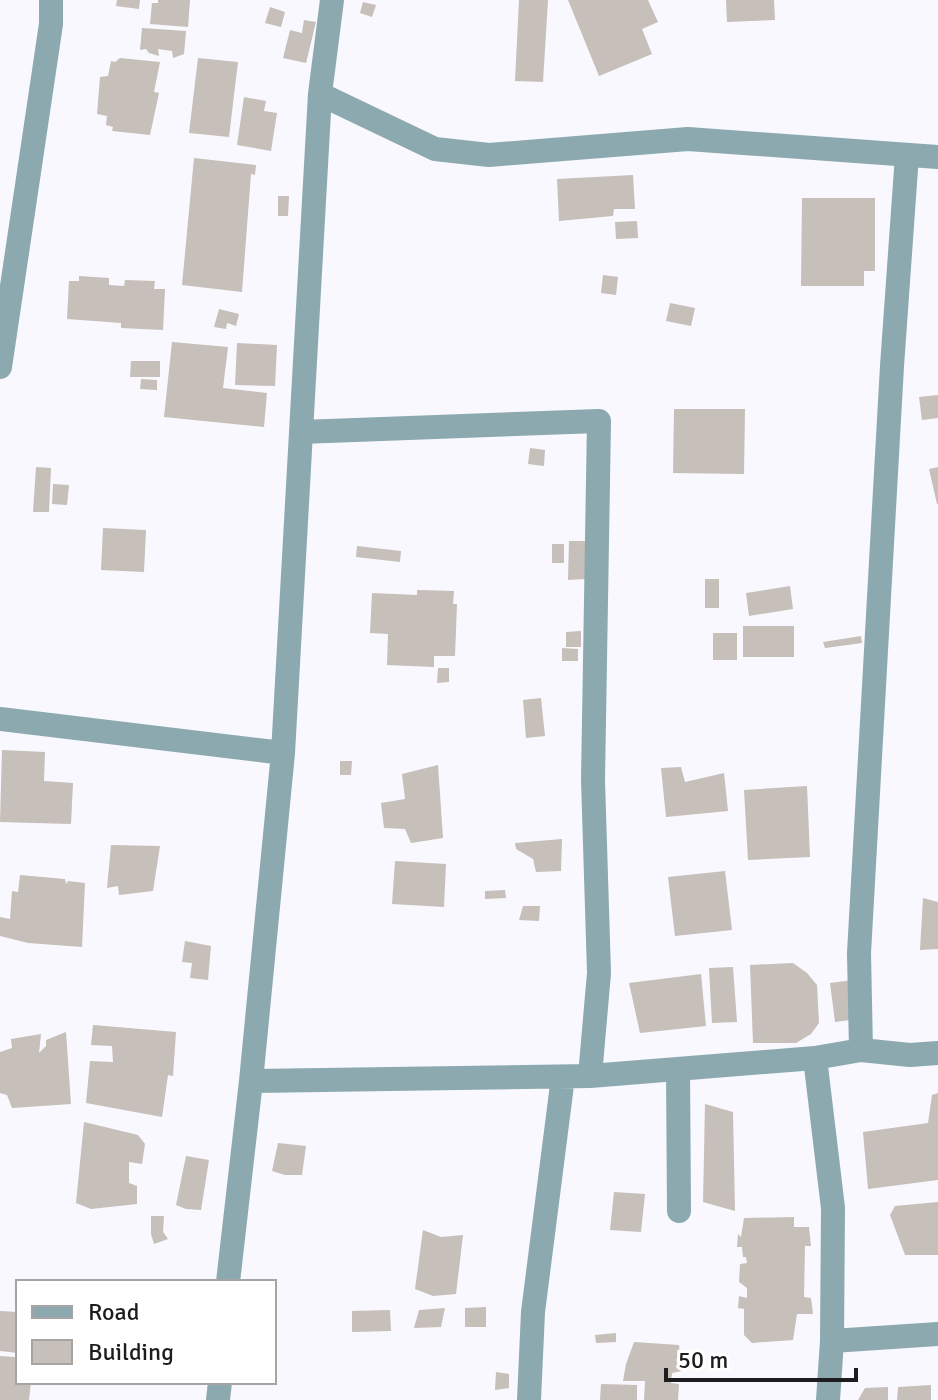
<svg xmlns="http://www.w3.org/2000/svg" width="938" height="1400" viewBox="0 0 938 1400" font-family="Signika,sans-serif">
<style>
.building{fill:#c6bfba}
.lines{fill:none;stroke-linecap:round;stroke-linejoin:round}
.minor{stroke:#8ba9af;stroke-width:24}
</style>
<rect width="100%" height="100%" fill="#f8f8fe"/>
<!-- building -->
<path class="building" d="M117,0H140L139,9L116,6Z
M158,0H190L188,27L150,24L152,3H158Z
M519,0H548L543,82L515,81Z
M568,0H648L658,22L642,29L652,54L599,76Z
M726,0H774L775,20L727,22Z
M363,2L376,5L372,17L360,13Z
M270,7L285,12L281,27L265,23Z
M304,20L316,22L306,63L283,58L290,30L302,33Z
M142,28L186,31L184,54L173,58L172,51L158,49L159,56L149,53L146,49L140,50Z
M120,58L160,62L154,92L159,93L150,135L112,131L113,127L106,125L107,116L97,114L100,77L108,76L111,61L115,62Z
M198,58L238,62L229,137L189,133Z
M244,97L266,101L264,111L277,113L271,151L237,145Z
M194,158L256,165L255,175L251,174L242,292L182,285Z
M633,175L635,209H614L613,216L559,221L557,179Z
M278,196H289L288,216H278Z
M802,198H875V271H864V286H801Z
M637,221L638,238L616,239L615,222Z
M603,275L618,277L616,295L601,293Z
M79,276L109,278V285L124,286L125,280L155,281L154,289H165L163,330L121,328V323L67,319L69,281H79Z
M670,303L695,308L691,326L666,321Z
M219,309L239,314L236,326L227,323L226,329L214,327Z
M172,342L228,347L223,388L267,393L264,427L164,417Z
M237,343L277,345L275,386L235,385Z
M131,361H160V377H130Z
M141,379L157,380V390L140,389Z
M938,395V418L922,420L919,397Z
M674,409H745L744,474L673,473Z
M530,448L545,450L544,466L528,464Z
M36,467L51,468L49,512H33Z
M938,467V504H937L929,469Z
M53,484L69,485L67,505L52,504Z
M103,528L146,530L144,572L101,570Z
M569,541H585V579L568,580Z
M552,544H564V563H552Z
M357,546L401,551L400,562L356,557Z
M705,579H719V608H705Z
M790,586L793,609L749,616L746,593Z
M417,590L454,591L453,604H457L455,656H434V667L387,665L388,634L370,633L372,593L417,595Z
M743,626H794V657H743Z
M581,631V647H566V632Z
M713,633H737V660H713Z
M861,636L862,643L825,648L823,642Z
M562,648L578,649V661H562Z
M438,668H449V682L437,683Z
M541,698L545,736L526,738L523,700Z
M2,750L45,752L44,781L73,783L71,824L0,822Z
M340,761H352L351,775H340Z
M438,765L443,838L411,843L405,829L384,828L381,803L405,799L402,774Z
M681,767L685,782L724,773L728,811L666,817L661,768Z
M807,786L810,857L748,860L744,790Z
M562,839L561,871L536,872L533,859L516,849L515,843Z
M111,845L160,846L153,891L119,895L118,886L107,888Z
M395,861L446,864L444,907L392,904Z
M725,871L732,930L675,936L668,877Z
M20,875L65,879L66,884L68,881L85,883L82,947L28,943L0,936V917L10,919L12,891L18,892Z
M505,890L506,898L485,899V891Z
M923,898L938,902V949L920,950Z
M523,906H540L539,921L519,920Z
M185,941L211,946L208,980L190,978L192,963L182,962Z
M793,963L807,973L817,985L819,1023L811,1034L796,1043H753L750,965Z
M733,967L737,1022L712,1023L709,968Z
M701,974L706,1026L640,1033L629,983Z
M853,980L858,1019L835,1022L830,983Z
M93,1025L176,1032L173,1076L168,1075L162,1117L86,1103L90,1061L113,1062L112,1046L91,1045Z
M66,1032L71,1104L12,1108L7,1095L0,1093V1052L12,1048L11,1039L41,1034L39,1053L46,1046V1040Z
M938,1093V1180L868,1189L863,1132L928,1123L932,1095Z
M705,1104L733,1112L735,1211L703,1202Z
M84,1122L138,1135L145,1144L142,1164L129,1162V1183L137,1186V1204L91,1209L76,1203Z
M278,1143L306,1146L302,1175H285L272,1171Z
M186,1156L209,1160L201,1210L186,1209L176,1205Z
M614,1192L645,1194L641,1232L610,1230Z
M938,1202V1255H905L890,1215L895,1206Z
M151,1216H164L163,1232L168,1239L154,1244L151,1234Z
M794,1217V1227H809L811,1246H805L804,1297L811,1298L813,1314H797L793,1340L752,1343L744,1335V1309L738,1308L739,1296L747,1298V1288L739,1282L740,1264L747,1263L746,1257H743L742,1247H737L738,1234L741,1237L744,1218Z
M423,1230L441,1237L463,1235L456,1294L433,1296L415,1289Z
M486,1307V1327H465V1308Z
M445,1308L441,1327L414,1328L419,1310Z
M390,1310L391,1331L352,1332V1311Z
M0,1311L18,1312V1353L0,1351Z
M616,1333V1342L596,1343L595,1335Z
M634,1342L679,1345L682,1371L672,1373L671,1383L679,1384L678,1400H644L645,1381H623L626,1364Z
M0,1356L15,1357L16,1360H18V1382H31L29,1400H0Z
M496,1372L509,1374V1388L495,1390Z
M601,1384L637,1385V1400H600Z
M931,1385V1400H897L898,1387Z
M888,1387V1400H858L865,1388Z"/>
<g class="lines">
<!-- minor -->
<path class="minor" d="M320,94L435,149L489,155L688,139L938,157
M0,367L51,24V0
M301,432L599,421L593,780L599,973L590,1076
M0,719L283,753
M861,1050L859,953L892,366L907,155
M815,1058L833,1208L832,1341L828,1400
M678,1069L679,1211
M251,1081L590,1076L815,1058L861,1050L910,1055L938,1053
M228,1282L251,1081L283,753L320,94L332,0
M832,1341L938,1334
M218,1400L220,1382
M529,1400L533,1312L563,1077"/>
</g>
<!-- legend -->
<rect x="16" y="1280" width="260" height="104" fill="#ffffff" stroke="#a5a5a6" stroke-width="2"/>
<rect x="32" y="1306" width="40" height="12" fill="#8ba9af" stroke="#a5a5a6" stroke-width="2"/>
<text x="88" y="1320" font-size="24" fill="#1d1d20">Road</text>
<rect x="32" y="1340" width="40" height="24" fill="#c6bfba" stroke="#a5a5a6" stroke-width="2"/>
<text x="88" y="1360" font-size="24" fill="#1d1d20">Building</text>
<!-- scale -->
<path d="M666 1368v12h190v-12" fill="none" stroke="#1d1d20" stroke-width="4"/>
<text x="678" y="1368" font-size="24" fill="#1d1d20" stroke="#ffffff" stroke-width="6" paint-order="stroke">50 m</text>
</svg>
